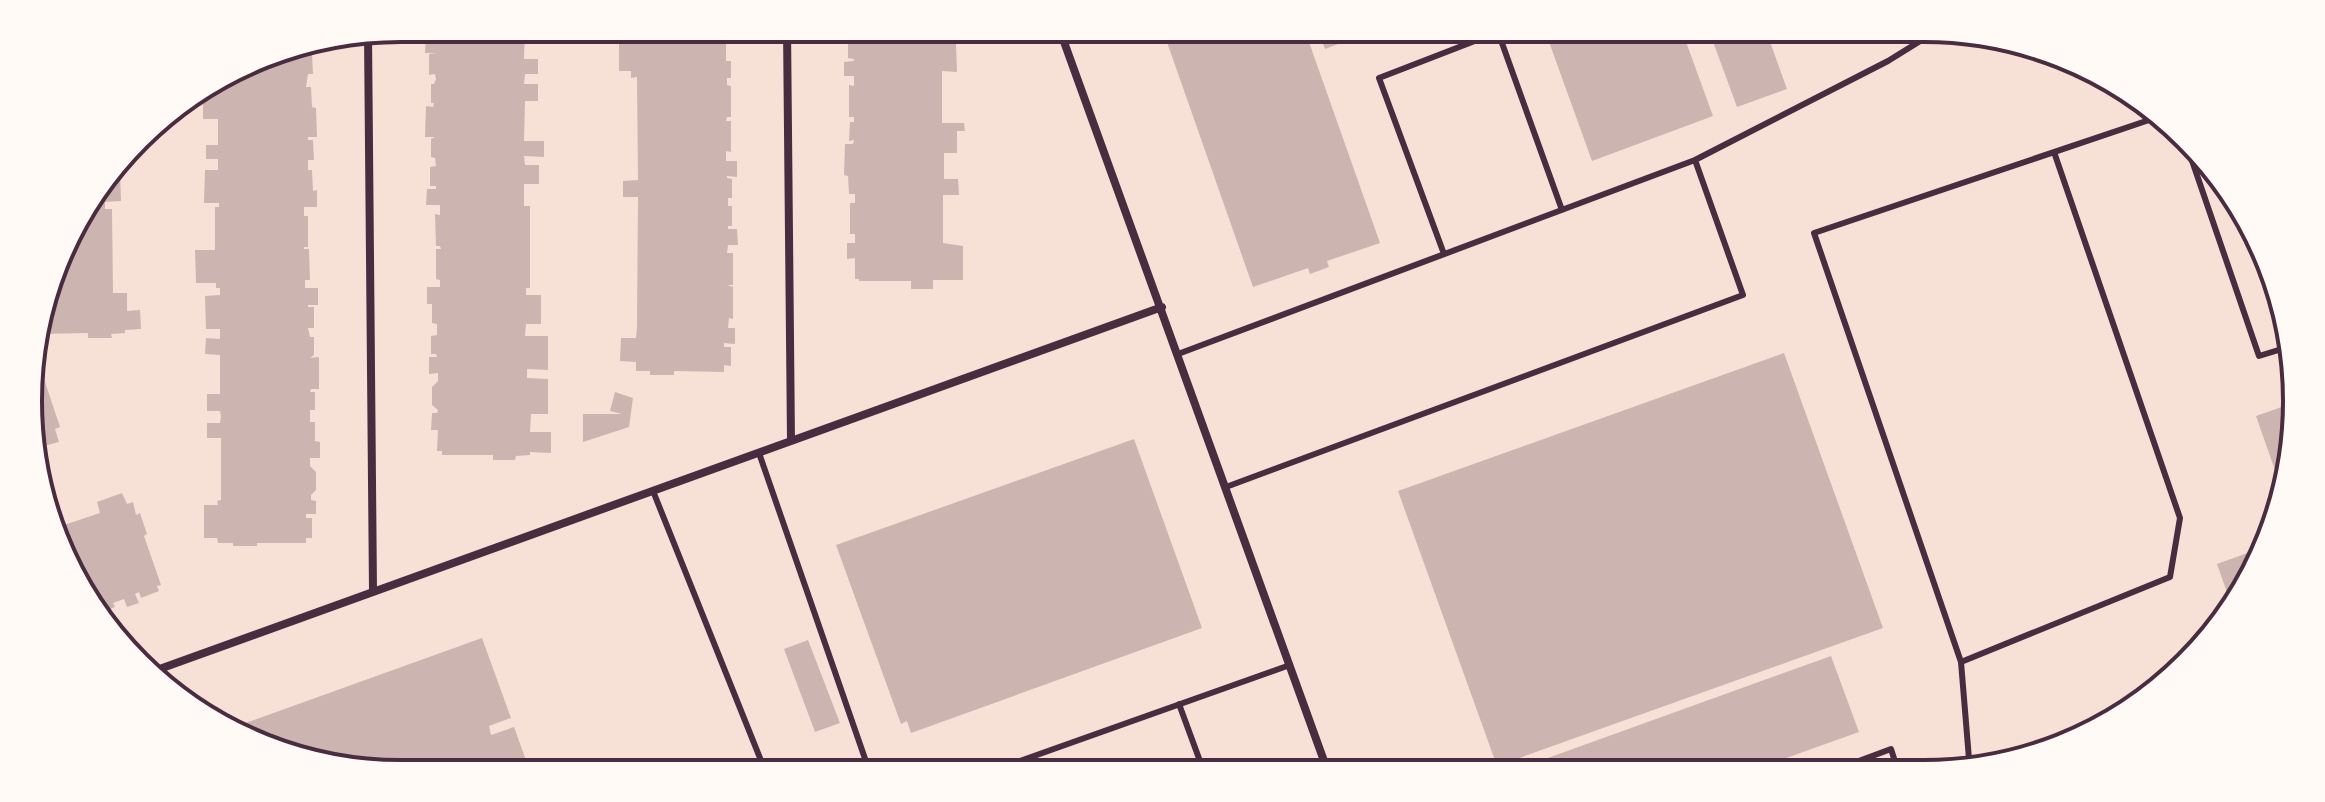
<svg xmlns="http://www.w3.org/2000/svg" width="2325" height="802" viewBox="0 0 2325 802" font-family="Rubik,sans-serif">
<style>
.building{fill:#ccb4b1}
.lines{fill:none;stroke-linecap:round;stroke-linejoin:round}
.service{stroke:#4a2c40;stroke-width:6}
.minor{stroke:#4a2c40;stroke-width:8}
.rim{fill:none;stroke:#4a2c40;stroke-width:4}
</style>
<rect width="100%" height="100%" fill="#f7e1d7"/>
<!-- building -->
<path class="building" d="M434,28H525L524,59H538V74H525L524,84H538V101H525L524,141H544V157L524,156L525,165H539V184H524V206H530V288H526V295H541V324H526L525,336H548V370L527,369V378L548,379V414H531L530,432H551V453L530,452V455L516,456L515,460H493V455H442V451H437L438,430H431L432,413H437L438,410L432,405V387L438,381V373L429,374V357H437L436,354H431V336L437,335V324L432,323V304H427V287H440V280L436,279V249H441L440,246H436L435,214L440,215V205H426L427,189H436V186H430V167L436,166L435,158L431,157V139L435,137H425L426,106L433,107L434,103H431V84H434L436,79L435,74L429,75V54L437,53H425L426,36H434Z
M631,28H722V42L726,41V61H731V78H727V85L731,86V117H727L726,121H731V152L726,151V161H737V177L727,176V178L732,179V198H728V206H732V226H728V229H737L738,245H728L727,253H733V285H727L733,287V319L729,318L728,328H735V344L724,343V347H731V366L724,365V372L674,371V375H650V371H636V362L620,361L621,338H636L637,327L638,197H623V181L638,180L637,77L631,78V71H619V43H631Z
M1162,28H1304L1380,243L1327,261L1329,267L1310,274L1308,268L1253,287Z
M1317,28H1381L1325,49Z
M1544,28H1681L1713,116L1592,161Z
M1708,28H1765L1787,89L1737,107Z
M905,29H927V33H943V37H964V44H956L957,72L942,71V123H964L965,131H957V153H944V179H958L959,195H943V243L963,246V280H933V289H911V281H859V279H855V258L847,259V243H855V234H850V203H855V194H849L848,176L844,175L845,144H853L854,140L849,141L850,122H854V117H849V85L854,86V76H844V62L854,61V59L848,58V38H854V33H904Z
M316,45V54H312L313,74H308L306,87H311L312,107L316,108L317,137H308V140H313L314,160H308V170H312L313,191L317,190V207H304V216H308V247H304V249H309L310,280H305V288H318V305H308V307H314V328H308L310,337H314V355L310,358L319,357V389H311L310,392H315V410H310V422H315V441L320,442V458H310V466L316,472V490L311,495V500L316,501V514H306V518H312V538H306V543H257V546H233V543H218L217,538H204V505H218L217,501L221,500V438H207V423H220L221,416L220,411H207V394H220V355L205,354L206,338L220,339V329H206L205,296L220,295V288H216V283H196L195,250H215V207H219V203H204L205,170H218V159H206V145H218V119H203V91L210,87H217V82L259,56Z
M115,172H120L121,201L105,202V209H112L113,293H127V311L140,310L141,329L125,330V333L111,334L112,338H88V333L38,334L67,236Z
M33,346L60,427L55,429L59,442L44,446L40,434L37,435L31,353Z
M1784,353L1883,628L1497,766L1398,491Z
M615,392L633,398L629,427L583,442V414H622L610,411Z
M2290,404L2288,436L2284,496L2256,416Z
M1134,439L1202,628L911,733L907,721L901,724L836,545Z
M122,493L127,504L133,502L136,515L140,513L147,534L144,536L161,585L157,586L159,591L141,598L139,592L135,594L139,603L127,607L124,599L113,603L115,607L96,614L91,609L55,528L100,513L97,502Z
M2264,547L2247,588L2231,604L2217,564Z
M482,638L511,718L489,726L491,735L514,727L531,774H504L502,769L488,774H401L305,761L232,728Z
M808,640L840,723L815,732L784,649Z
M1831,656L1859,732L1750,771L1509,772Z"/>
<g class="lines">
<!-- service -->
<path class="service" d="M2187,146L2259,356L2292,346
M1695,160L1888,61L1938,30
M1444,254L1379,78L1498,32L1562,210
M1178,354L1695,160L1743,295L1226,487
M759,453L870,773
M653,491L766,773
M1961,662L2170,577L2180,518L2054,152
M1179,704L1204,772
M1832,771L1891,749L1898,771
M1970,771L1961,662L1814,233L2161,116
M986,773L1290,665"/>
<!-- minor -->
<path class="minor" d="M787,28L791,441
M1059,28L1328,772
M368,34L373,592
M154,671L1162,307"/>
</g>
<!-- crop -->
<path d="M0 0H2325V802H0ZM401 42H1924A359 359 0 0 1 2283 401V401A359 359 0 0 1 1924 760H401A359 359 0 0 1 42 401V401A359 359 0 0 1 401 42Z" fill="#fffaf5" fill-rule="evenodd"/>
<path class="rim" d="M401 42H1924A359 359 0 0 1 2283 401V401A359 359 0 0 1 1924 760H401A359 359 0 0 1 42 401V401A359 359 0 0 1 401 42Z"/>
</svg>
